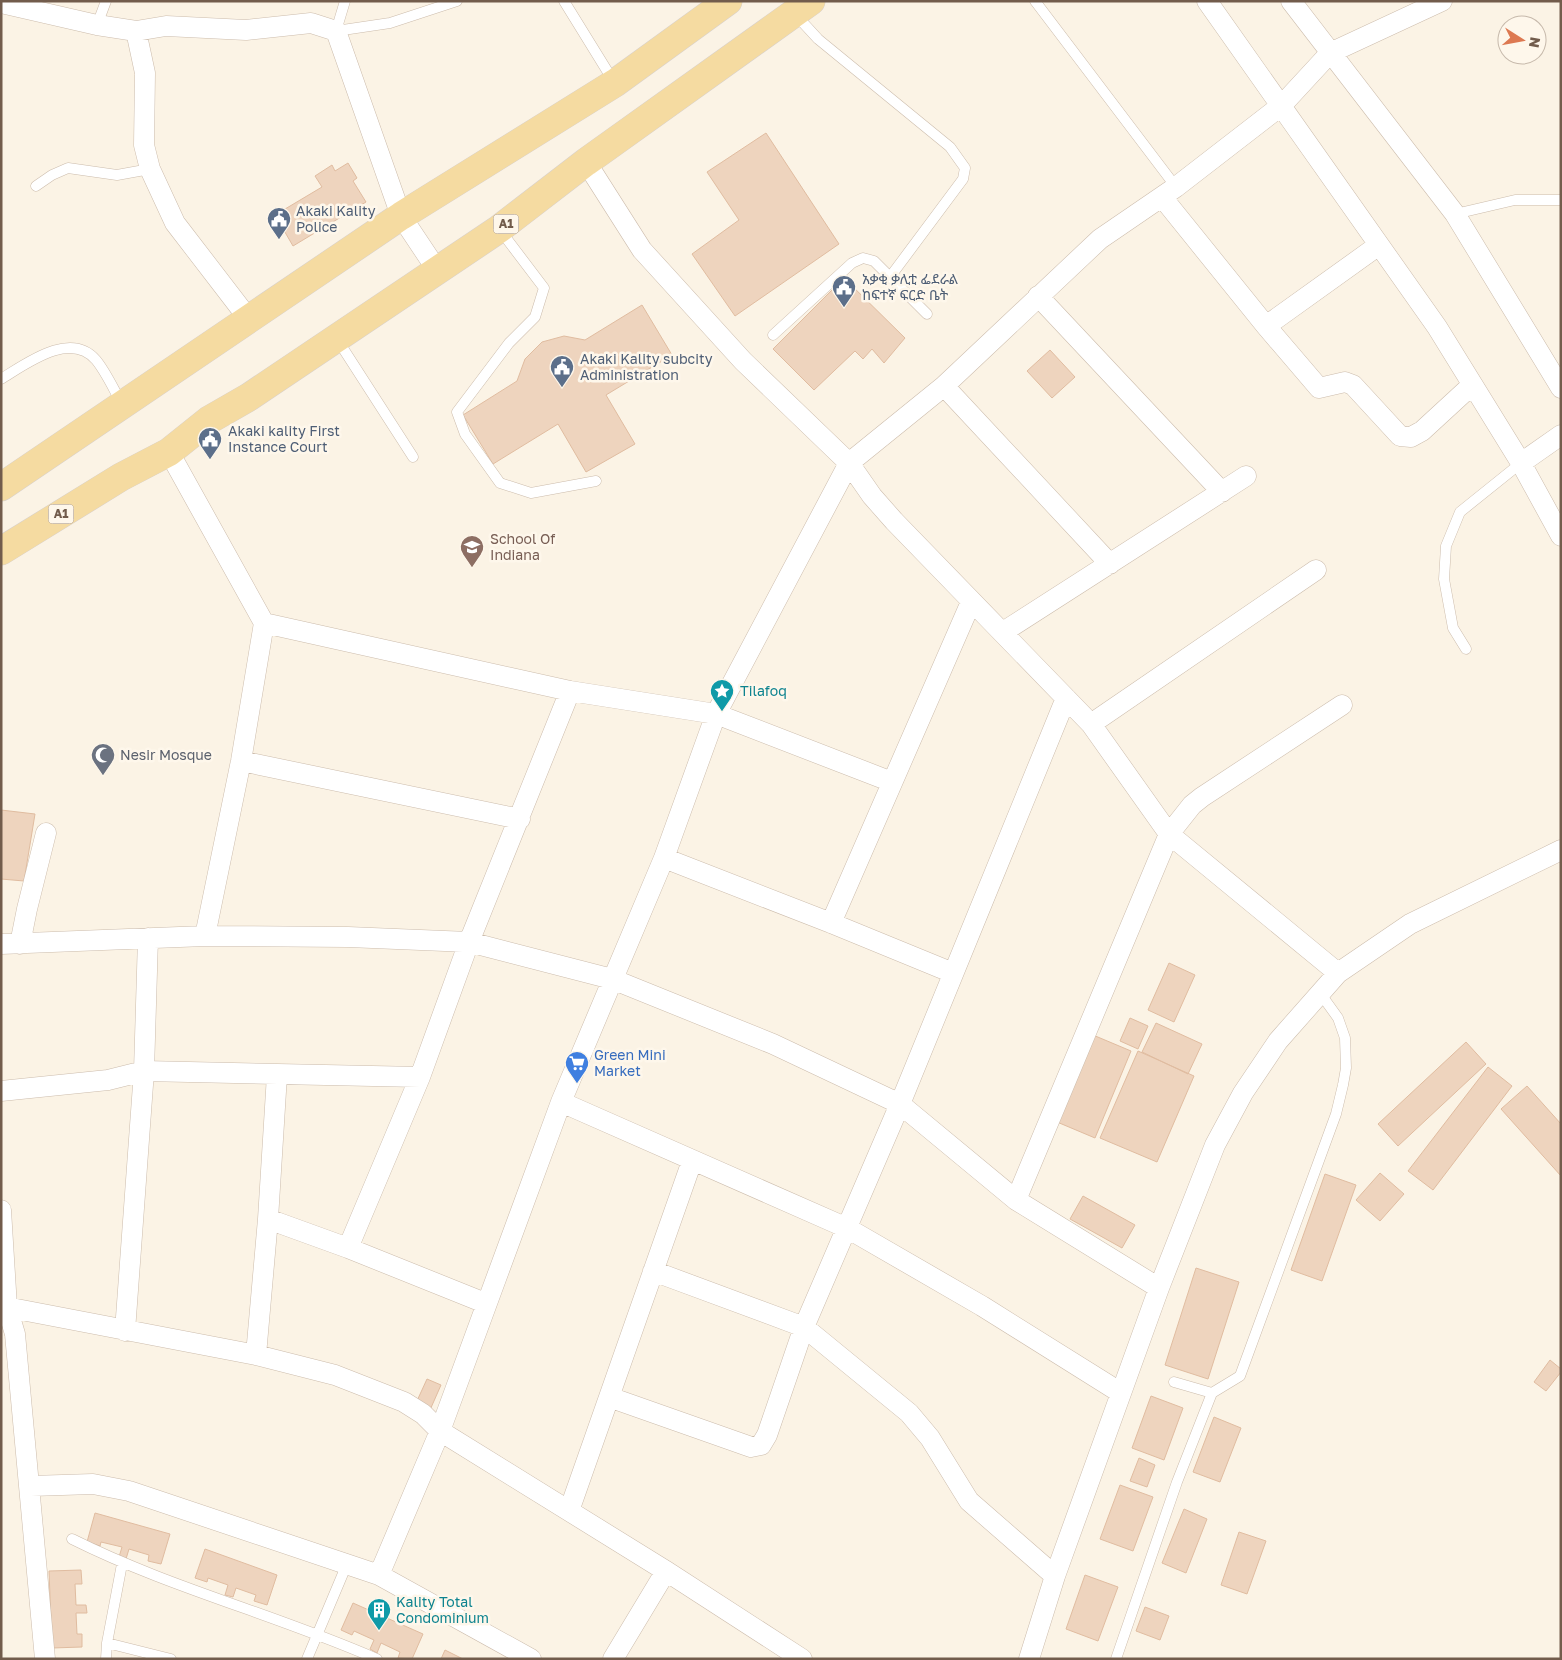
<svg xmlns="http://www.w3.org/2000/svg" width="1562" height="1660" viewBox="0 0 1562 1660" font-family="'Golos Text','Noto Sans Ethiopic',sans-serif">
<style>
.building{fill:#eed4be;stroke:#e0bca0}
.lines{fill:none;stroke-linecap:round;stroke-linejoin:round}
.service-casing{stroke:#ccbcac;stroke-width:11}
.minor-casing{stroke:#ccbcac;stroke-width:21}
.primary-casing{stroke:#d8d1cd;stroke-width:29}
.service{stroke:#fff;stroke-width:10}
.minor{stroke:#fff;stroke-width:20}
.primary{stroke:#f5dba1;stroke-width:28}
.labels{text-anchor:middle;stroke-width:5;stroke-linejoin:round;paint-order:stroke}
.shield{fill:#fef7eb;stroke:#9c8a7c;stroke-width:1}
.shield-label{font-size:12px;font-weight:bold;fill:#725c4c}
.service-label{font-size:14px;fill:#4e5e75;stroke:#fef7eb;text-anchor:start}
.education-label{font-size:14px;fill:#785e54;stroke:#fef7eb;text-anchor:start}
.culture-label{font-size:14px;fill:#0d838f;stroke:#fef7eb;text-anchor:start}
.worship-label{font-size:14px;fill:#5b616d;stroke:#fef7eb;text-anchor:start}
.shop-label{font-size:14px;fill:#366cbe;stroke:#fef7eb;text-anchor:start}
</style>
<rect width="100%" height="100%" fill="#fbf3e5"/>
<!-- building -->
<path class="building" d="M766,133L839,244L735,316L692,254L739,220L707,172Z
M348,163L357,178L353,181L366,202L293,246L275,215L322,187L315,176L332,165L335,171Z
M844,278L905,338L884,363L872,349L863,359L855,351L814,390L773,349Z
M642,305L672,355L606,395L635,444L586,472L558,424L493,464L463,415L517,381L525,359L542,342L564,336L585,340Z
M1050,350L1075,377L1052,398L1027,371Z
M1,810L35,814L24,881L1,879Z
M1169,963L1195,975L1174,1022L1148,1010Z
M1130,1018L1148,1026L1138,1049L1120,1041Z
M1156,1023L1202,1044L1188,1074L1142,1052Z
M1093,1035L1131,1051L1095,1138L1057,1122Z
M1466,1042L1486,1064L1398,1146L1378,1124Z
M1138,1051L1194,1076L1157,1162L1100,1138Z
M1488,1067L1512,1086L1433,1190L1408,1171Z
M1527,1086L1561,1124V1176L1501,1109Z
M1380,1173L1404,1194L1380,1221L1356,1200Z
M1325,1174L1356,1185L1322,1281L1291,1270Z
M1083,1196L1135,1225L1122,1248L1070,1219Z
M1196,1268L1239,1282L1208,1379L1165,1365Z
M1550,1360L1561,1369V1372L1546,1391L1534,1382Z
M427,1379L441,1385L430,1410L416,1403Z
M1151,1396L1183,1408L1164,1460L1132,1448Z
M1214,1417L1241,1428L1220,1482L1193,1472Z
M1139,1458L1155,1465L1147,1487L1130,1481Z
M1120,1485L1153,1497L1133,1551L1100,1539Z
M1184,1509L1207,1519L1186,1573L1162,1563Z
M95,1513L170,1534L161,1564L148,1561L149,1555L129,1549L126,1559L119,1557L122,1547L101,1542L100,1546L87,1542Z
M1239,1532L1266,1541L1247,1594L1221,1585Z
M205,1549L277,1575L267,1605L254,1601L256,1595L236,1588L233,1597L225,1595L228,1585L208,1578L207,1582L195,1578Z
M81,1570L82,1584H75L76,1605H86L87,1613H76L77,1634H82V1647L52,1648L49,1571Z
M1085,1575L1118,1587L1098,1641L1066,1629Z
M353,1603L423,1634L412,1659L398,1658L400,1652L381,1643L377,1653L370,1649L374,1640L354,1631L352,1635L341,1630Z
M1145,1607L1169,1616L1160,1640L1136,1631Z
M445,1650L463,1659H441Z"/>
<g class="lines">
<!-- service casing -->
<g class="service-casing">
<path id="service" d="M345,1L336,31L390,23L457,1
M564,1L614,82
M1035,1L1176,187
M795,14L818,39L950,147L965,168L963,179L890,277
M97,25L106,1
M36,186L52,175L68,168L117,175L150,169
M1455,214L1515,200H1561
M500,230L544,288L535,317L509,343L457,412L465,434L500,483L531,493L596,481
M773,335L852,263L863,258L874,261L927,314
M337,339L413,457
M1,379C26,364 70,330 96,360C106,372 114,390 122,404
M1466,649L1453,628L1444,579L1446,546L1460,512L1521,463
M1174,1382L1212,1393
M72,1539C170,1588 277,1615 377,1659
M107,1643L171,1659
M106,1659L107,1643L122,1564
M307,1659L347,1564
M1116,1659L1177,1482L1212,1393L1240,1376L1336,1114L1343,1085L1346,1068L1345,1038L1338,1018L1320,993"/>
</g>
<!-- minor casing -->
<g class="minor-casing">
<path id="minor" d="M1207,1L1437,327L1521,463L1561,536
M1291,1L1455,214L1561,388
M1,3L97,25L136,31L166,26L246,30L311,23L336,31L401,216L437,270
M136,31L145,73L144,145L150,169L175,223L248,318
M586,162L642,250L743,361L849,463L944,386L1100,239L1176,187L1282,105L1330,53L1442,1
M1162,197L1266,326L1319,388L1345,382L1353,385L1400,436L1411,437L1422,431L1472,385
M1038,296L1222,492
M1266,326L1379,245
M944,386L1110,564
M1521,463L1561,435
M1003,632L1246,476
M1091,724L1316,570
M241,761L520,819
M892,782L716,714L849,463L872,496L894,521L1091,724L1169,834L1338,973
M664,858L831,923L953,973
M831,923L971,602
M205,936L241,761L264,623
M1,944L205,936L348,937L469,942L612,979L773,1044L900,1104L1016,1200L1159,1288
M20,944L27,909L46,833
M1,1091L108,1080L144,1071L420,1077
M561,1102L847,1228L982,1306L1121,1393
M1016,1200L1169,834L1192,805L1202,797L1342,705
M1,1210L7,1307L15,1334L45,1659
M268,1219L348,1248
M485,1303L348,1248L420,1077L469,942L570,691
M1,1306L256,1355L335,1375L404,1402L423,1414L440,1431L666,1571L802,1659
M125,1331L144,1071L148,938
M256,1355L268,1219L277,1075
M609,1397L751,1447L761,1445L767,1435L804,1327L653,1271
M31,1486L93,1484L129,1491L379,1575L440,1431L561,1102L664,858L716,714L570,691L264,623L169,452
M569,1511L692,1161
M379,1575L531,1659
M1055,1576L969,1501L930,1438L909,1413L804,1327L900,1104L1066,698
M613,1659L666,1571
M1029,1659L1055,1576L1159,1288L1215,1145L1243,1093L1278,1041L1338,973L1410,924L1561,850"/>
</g>
<!-- primary casing -->
<g class="primary-casing">
<path id="primary" d="M1,487L401,216L615,83L728,1
M1,551L121,477L169,452L209,420L249,397L499,229L586,162L811,1"/>
</g>
<!-- service -->
<use href="#service" class="service"/>
<!-- minor -->
<use href="#minor" class="minor"/>
<!-- primary -->
<use href="#primary" class="primary"/>
</g>
<!-- icons -->
<defs>
<g id="civic-pin" transform="scale(1.25)"><path d="M0 17L-7.5 6A9.5 9.5 0 1 1 7.5 6Z" fill="#5c6f8a" stroke="#fef7eb"/><path d="M-.6-6.5H3V-4.5H.6V-3L4-1V1h2V6H-6V1h2V-1L-.6-3ZM-1.2 2.5V6h2.4V2.5Z" fill="#fff"/></g>
<g id="school-pin" transform="scale(1.25)"><path d="M0 17L-7.5 6A9.5 9.5 0 1 1 7.5 6Z" fill="#8d6e63" stroke="#fef7eb"/><path d="M0-5L7-2L0 1L-7-2ZM-4 1L0 2.5L4 1V4Q0 6-4 4Z" fill="#fff"/></g>
<g id="sight-pin" transform="scale(1.25)"><path d="M0 17L-7.5 6A9.5 9.5 0 1 1 7.5 6Z" fill="#0f9aa8" stroke="#fef7eb"/><path d="M0-6L1.8-2.2L6-1.7L2.9 1.2L3.7 5.4L0 3.3L-3.7 5.4L-2.9 1.2L-6-1.7L-1.8-2.2Z" fill="#fff"/></g>
<g id="mosque-pin" transform="scale(1.25)"><path d="M0 17L-7.5 6A9.5 9.5 0 1 1 7.5 6Z" fill="#6b7280" stroke="#fef7eb"/><path d="M3.5-4.9A6 6 0 1 0 3.5 4.9A5 5 0 1 1 3.5-4.9Z" fill="#fff"/></g>
<g id="supermarket-pin" transform="scale(1.25)"><path d="M0 17L-7.5 6A9.5 9.5 0 1 1 7.5 6Z" fill="#3f7fe0" stroke="#fef7eb"/><path d="M-6-5.5h2.5l.6 2H6L4.5 2H-2.5L-4.4-4H-6ZM-1.5 3.2a1.3 1.3 0 1 0 .1 0ZM3 3.2a1.3 1.3 0 1 0 .1 0Z" fill="#fff"/></g>
<g id="building-pin" transform="scale(1.25)"><path d="M0 17L-7.5 6A9.5 9.5 0 1 1 7.5 6Z" fill="#0f9aa8" stroke="#fef7eb"/><path d="M-4-6H4V6H1V3H-1V6H-4ZM-2.5-4.3h1.7v1.8h-1.7ZM.8-4.3h1.7v1.8H.8ZM-2.5-1h1.7V.8h-1.7ZM.8-1h1.7V.8H.8Z" fill="#fff"/></g>
</defs>
<g fill-rule="evenodd">
<use href="#civic-pin" x="279" y="219"/>
<use href="#civic-pin" x="844" y="287"/>
<use href="#civic-pin" x="562" y="367"/>
<use href="#civic-pin" x="210" y="439"/>
<use href="#school-pin" x="472" y="547"/>
<use href="#sight-pin" x="722" y="691"/>
<use href="#mosque-pin" x="103" y="755"/>
<use href="#supermarket-pin" x="577" y="1063"/>
<use href="#building-pin" x="379" y="1610"/>
</g>
<g class="labels">
<!-- shield labels -->
<g class="shield">
<rect x="493.5" y="214.5" width="25" height="19" rx="4"/>
<rect x="48.5" y="504.5" width="25" height="19" rx="4"/>
</g>
<g class="shield-label">
<text x="506" y="228">A1</text>
<text x="61" y="518">A1</text>
</g>
<!-- service labels -->
<g class="service-label">
<text x="296" y="216">Akaki Kality<tspan x="296" dy="16">Police</tspan></text>
<text x="862" y="284">አቃቂ ቃሊቲ ፌደራል<tspan x="862" dy="16">ከፍተኛ ፍርድ ቤት</tspan></text>
<text x="580" y="364">Akaki Kality subcity<tspan x="580" dy="16">Administration</tspan></text>
<text x="228" y="436">Akaki kality First<tspan x="228" dy="16">Instance Court</tspan></text>
</g>
<!-- education labels -->
<g class="education-label">
<text x="490" y="544">School Of<tspan x="490" dy="16">Indiana</tspan></text>
</g>
<!-- culture labels -->
<g class="culture-label">
<text x="740" y="696">Tilafoq</text>
<text x="396" y="1607">Kality Total<tspan x="396" dy="16">Condominium</tspan></text>
</g>
<!-- worship labels -->
<g class="worship-label">
<text x="120" y="760">Nesir Mosque</text>
</g>
<!-- shop labels -->
<g class="shop-label">
<text x="594" y="1060">Green Mini<tspan x="594" dy="16">Market</tspan></text>
</g>
</g>
<!-- border -->
<rect width="1562" height="1660" fill="none" stroke="#725c4c" stroke-width="5"/>
<!-- north arrow -->
<g transform="translate(1522 40) rotate(101)"><circle r="24" fill="#fef7eb" stroke="#c6b9ab"/>
<path d="M0-4L9 19L0 12L-9 19Z" fill="#dd7951"/>
<text y="-8" font-size="14" font-weight="bold" text-anchor="middle" fill="#725c4c">N</text>
</g>
</svg>
